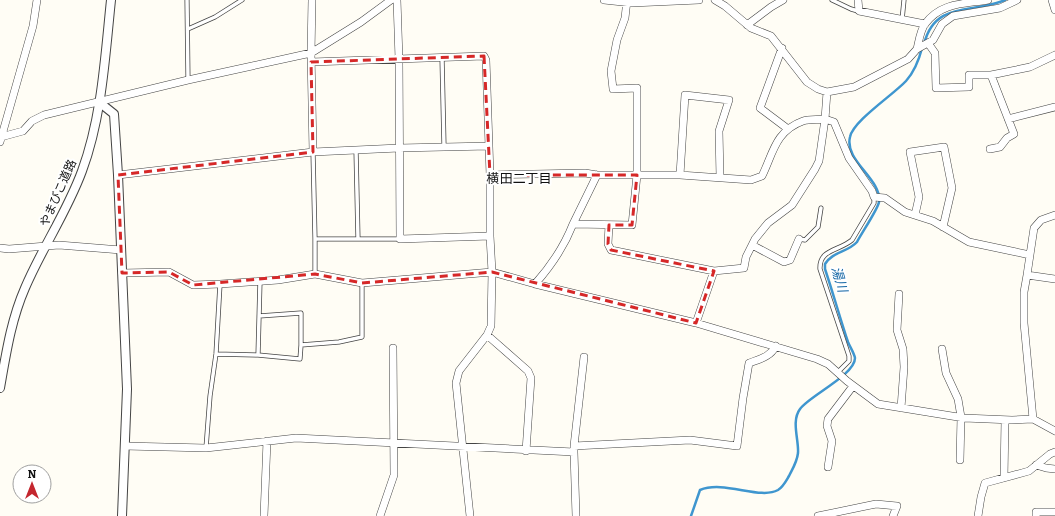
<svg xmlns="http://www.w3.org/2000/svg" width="1055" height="516" viewBox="0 0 1055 516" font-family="Bitter,'Noto Sans JP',serif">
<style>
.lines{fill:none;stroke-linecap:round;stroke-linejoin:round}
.stream{stroke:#3f96cf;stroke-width:2.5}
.service-casing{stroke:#444;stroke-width:5}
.minor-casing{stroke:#444;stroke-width:8}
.tertiary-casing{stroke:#444;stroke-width:10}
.service{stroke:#fff;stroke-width:3.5}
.minor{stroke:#fff;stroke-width:7}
.tertiary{stroke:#fff;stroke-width:8}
.marked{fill:none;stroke:#d62828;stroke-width:3;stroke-dasharray:8 5;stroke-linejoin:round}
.labels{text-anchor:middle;stroke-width:4;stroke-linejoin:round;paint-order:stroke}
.street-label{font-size:12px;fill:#111;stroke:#fff}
.neighbourhood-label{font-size:13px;fill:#111;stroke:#fff}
.water-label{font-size:13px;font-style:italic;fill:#1768a6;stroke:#fff}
</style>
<rect width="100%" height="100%" fill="#fffdf5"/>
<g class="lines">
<!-- stream -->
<path class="stream" d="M924,44C935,0 973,14 1005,0
M691,516L700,490C724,480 760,500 778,490C783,487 786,481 789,476C793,468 797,462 798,453C799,440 791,421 800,409C809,396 855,375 855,358C854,353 850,347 848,342C840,318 833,293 825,269V264C832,252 848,252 857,242C861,234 878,209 879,202C882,179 844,161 850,137C853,121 893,95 906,81C914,72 919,60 922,48"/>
<!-- service casing -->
<g class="service-casing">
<path id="service" d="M187,0L188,79
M832,0L851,9L858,11
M902,20L904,0
M188,29L215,17L242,0
M442,58L444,146
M356,150L358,239
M313,152L315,239V274
M315,239H400
M799,239L805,240L818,227L821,208
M260,281L258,355L300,359L301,345L339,342L362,337V283
M259,316L301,313V345
M216,354L258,355
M838,372L849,361V356L820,269C819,249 839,251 852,240L874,203V197
M206,448L210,396L216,354L220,284"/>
</g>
<!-- minor casing -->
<g class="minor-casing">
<path id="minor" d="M312,0L311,53L313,152
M397,0L399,59L400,239L490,236
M604,0L632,3L699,0
M715,0L725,6L751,28L771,36L807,82L818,89L827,92L854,87L908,59L917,49L933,40L942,24L953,16L1000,8L1017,0
M858,0L859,11L925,24
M1052,0L1055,10
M747,25L771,7L783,0
M928,43L935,53L936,88L969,87V75H991L1030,67L1055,55
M782,48L760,108L788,129
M917,49C919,41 920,31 925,24C941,2 965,4 988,0
M311,62L484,56L486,60L490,175V236L492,272L491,326L487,335L459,371L456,383L470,516
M827,92L825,119L834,122L849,158L872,191L874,197L885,198L905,212L933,221L969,242L1030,255
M1008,119L1055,107
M1,137L23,131L32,121L44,115L188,80L311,53L361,22L391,0
M0,142L33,26L37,0
M990,149L1000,147L1007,138L1014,134L991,75
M118,175L313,152L399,148L489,146
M490,175L585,173L597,175H680L751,180L762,176C773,154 775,131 803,121C809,119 818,120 825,119L819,161L815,169L792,205L768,223L755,239L746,257L744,268L714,271L611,250L608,244L609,225
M680,175L685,95L729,100L719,131L720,177
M915,215L919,197L910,152L944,147L952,188L943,227
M573,224L597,175
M752,245L784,262L790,260L799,239
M0,248L9,249L59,245L121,250
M122,273L169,272L193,285L220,284L278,280L315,274L362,283L492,272L535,284L696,323L817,359L828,364L847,381L878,404L964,418L1012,420L1033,419L1055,431
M1027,275L1055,279
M535,284C551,266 564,247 573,224L632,225L637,175V88L613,89L611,71L617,40L625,18L627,0
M899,294L897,330L903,349L904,367L901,408
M696,323L714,271
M487,335L528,371L531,378L526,451
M942,349L946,373L958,399L961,417L960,460
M1033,419L1024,323V292L1027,275L1034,228L1041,220L1055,215
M125,446L206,448L296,438L574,452L576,516
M574,446L584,357
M574,452V446L690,440L737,446L743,398L749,363C760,359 770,357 776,346
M1036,465L1046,468L1055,469
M828,467L832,441L827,426L828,419L853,386
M1004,478L1005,420
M264,516L267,441
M380,516L394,475L393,348
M818,516L876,504L897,506L893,516
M978,516L981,497L985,483L1029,471L1050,454L1055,452
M1036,516V512H1055"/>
</g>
<!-- tertiary casing -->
<g class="tertiary-casing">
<path id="tertiary" d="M99,102L114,114L118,175L127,389L122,516
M0,388C6,354 11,320 25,288C42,248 67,212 82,171C102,117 105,57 111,0"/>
</g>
<!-- service -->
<use href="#service" class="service"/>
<!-- minor -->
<use href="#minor" class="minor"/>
<!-- tertiary -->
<use href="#tertiary" class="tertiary"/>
</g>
<!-- marked area -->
<path class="marked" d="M484,56L490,175H637L632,225H609L608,244L611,250L714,271L696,323L492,272L362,283L315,274L193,285L169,272L122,273L118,175L313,152L311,62Z"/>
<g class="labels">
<!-- street labels -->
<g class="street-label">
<text transform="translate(58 193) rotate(-66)" y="4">やまびこ道路</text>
</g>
<!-- neighbourhood labels -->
<g class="neighbourhood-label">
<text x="519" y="183">横田二丁目</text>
</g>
<!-- water labels -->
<g class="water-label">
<text transform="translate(840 279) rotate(74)" y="5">湯川</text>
</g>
</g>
<!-- north arrow -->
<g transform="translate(32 484)"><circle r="19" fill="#ffffff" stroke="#a0a0a0"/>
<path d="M0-3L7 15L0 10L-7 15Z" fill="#c4262e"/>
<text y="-6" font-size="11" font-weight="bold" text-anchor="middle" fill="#111111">N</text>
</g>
</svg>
